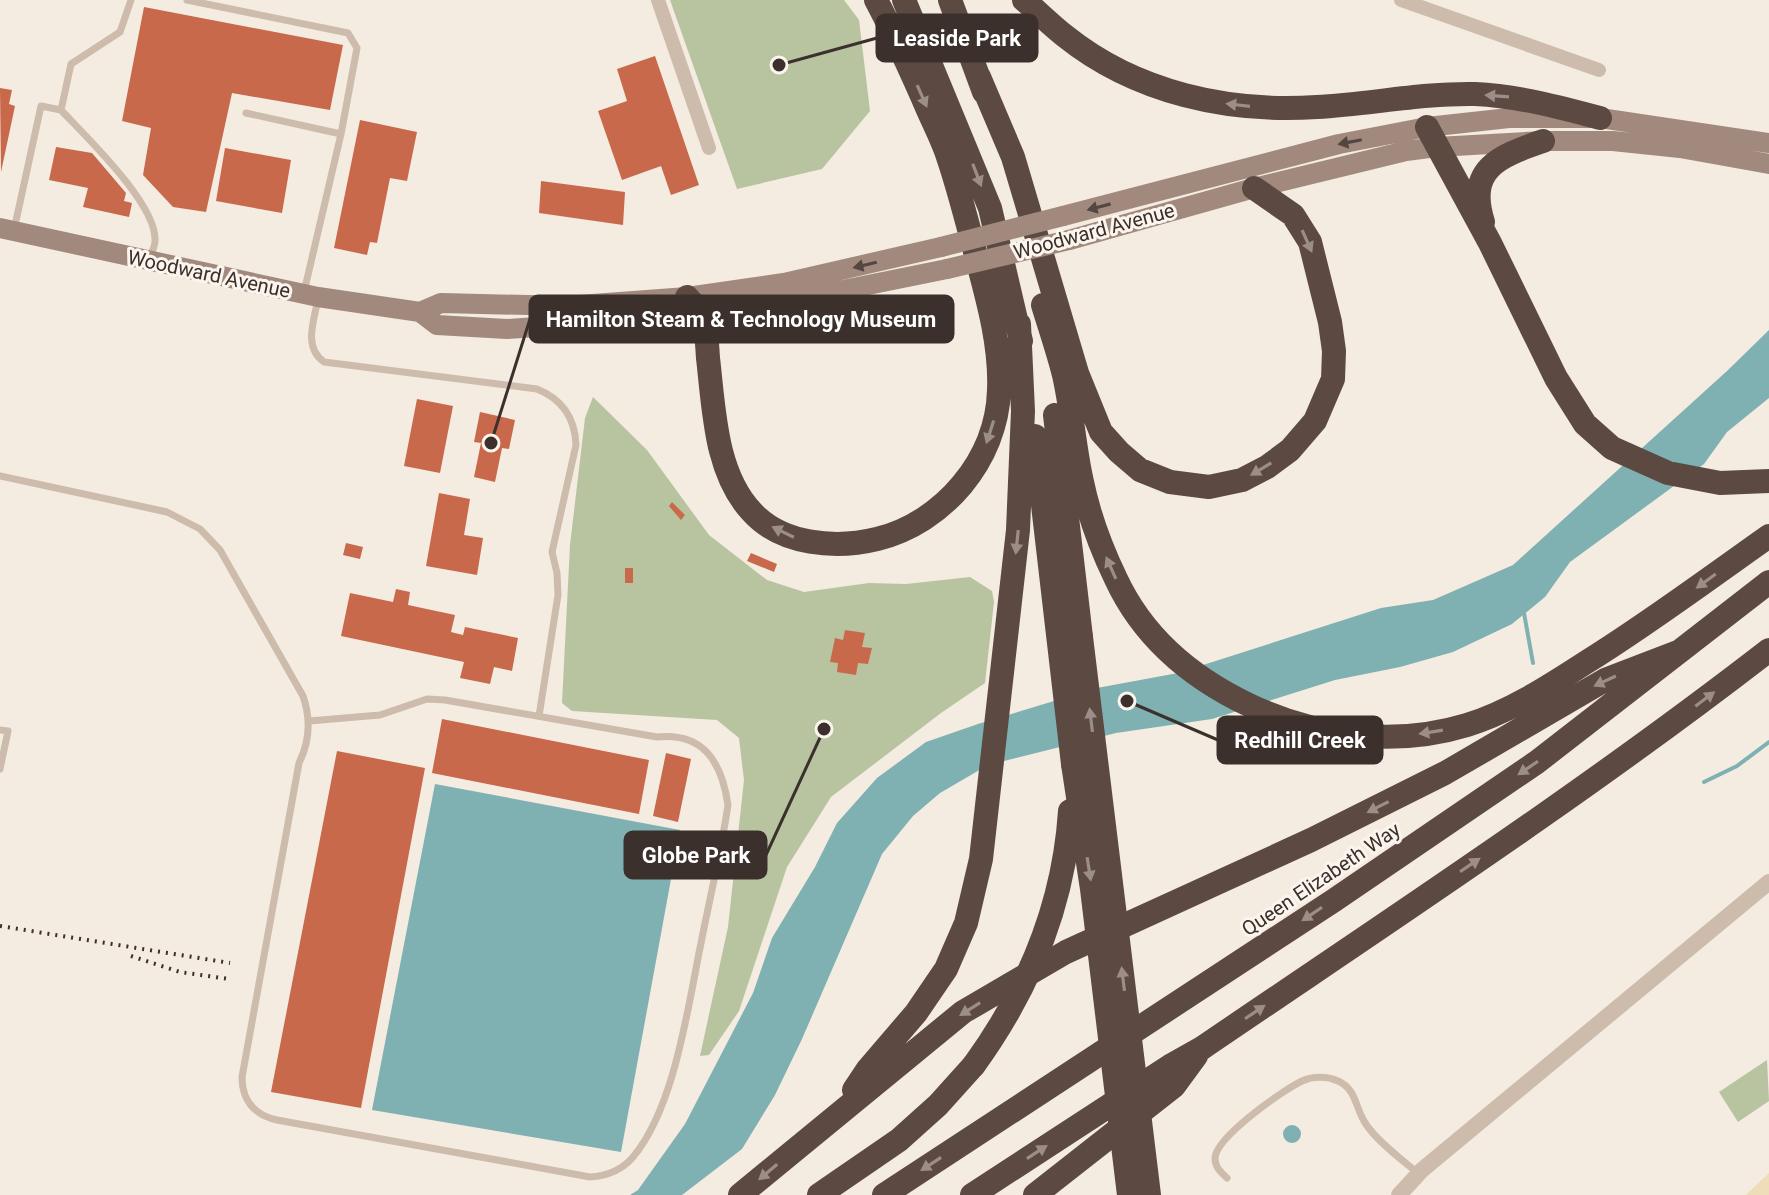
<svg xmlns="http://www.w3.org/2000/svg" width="1769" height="1195" viewBox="0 0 1769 1195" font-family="Roboto,sans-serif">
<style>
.green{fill:#b8c4a0}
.sand{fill:#efdcb8}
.water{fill:#7fb0b2}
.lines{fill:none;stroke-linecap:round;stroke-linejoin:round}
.stream{stroke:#7fb0b2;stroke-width:4}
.building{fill:#c8694b}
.service{stroke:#cdbbac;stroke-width:7}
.minor{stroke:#cdbbac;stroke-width:14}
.tertiary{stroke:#cdbbac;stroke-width:16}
.secondary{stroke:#a18a7d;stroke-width:20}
.motorway{stroke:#5c4a42;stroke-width:24}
.rail{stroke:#3b302b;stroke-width:4;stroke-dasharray:2 6;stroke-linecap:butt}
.secondary-bridge{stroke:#a18a7d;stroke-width:20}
.motorway-bridge{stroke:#5c4a42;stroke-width:24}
.oneway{fill:#9c8e87}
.oneway2{fill:#544640}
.labels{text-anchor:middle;stroke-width:6;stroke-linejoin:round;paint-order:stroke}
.street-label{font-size:20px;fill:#3b302b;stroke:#fbf5ee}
.leader{fill:none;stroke:#3b302b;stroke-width:3}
.callout-dot{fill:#3b302b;stroke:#fbf5ee;stroke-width:3}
.callout{fill:#3b302b;stroke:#3b302b;stroke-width:3}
.callout-label{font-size:22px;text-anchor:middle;font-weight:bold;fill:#fff}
</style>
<rect width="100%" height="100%" fill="#f4ebe1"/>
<!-- green -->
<path class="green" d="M670,0H844L859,20L870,111L822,169L737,189Z
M593,397L647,450L709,535L767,580L804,592L869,583L906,584L970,577L992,591L994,602L985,683L941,713L831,797L787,867L739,1011L709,1055L700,1056L728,927L744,780L739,738L717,720L572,711L562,703L570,545L585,418Z
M1767,1060L1769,1101L1738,1122L1719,1092Z"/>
<!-- sand -->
<path class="sand" d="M1769,1173V1195H1746Z"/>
<!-- water -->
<path class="water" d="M1769,330V398L1727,432L1704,464L1570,562L1545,597L1512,624L1453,652L1400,667L1335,680L1212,719L1116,733L988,765L940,793L913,816L882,854L802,1039L775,1095L742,1149L682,1195H630L638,1190L685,1124L753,993L772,938L815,867L837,823L877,778L926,742L978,724L1097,688L1178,673L1381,608L1433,600L1513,565L1727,371Z
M435,784L680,830L621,1152L372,1110Z
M1283 1134a9 9 0 1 1 18 0a9 9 0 1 1-18 0Z"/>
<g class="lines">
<!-- stream -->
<path class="stream" d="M1524,613L1533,663
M1704,782L1737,766L1769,742"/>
</g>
<!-- building -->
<path class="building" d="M144,7L343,45L330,110L232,93L206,212L173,207L143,175L151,128L122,121Z
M655,56L699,185L671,195L661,166L622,180L598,111L627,101L617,69Z
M0,88L12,90L9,104L15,106L1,172Z
M360,120L417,132L407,181L390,178L377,243L370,242L367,255L334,248Z
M56,147L92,153L126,193L124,201L132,203L129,217L83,207L88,188L49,180Z
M225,148L291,160L282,213L216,201Z
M541,181L625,192L623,225L539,213Z
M417,399L453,406L440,473L404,466Z
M480,412L515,420L509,449L502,448L495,482L474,477L481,443L474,442Z
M439,493L470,499L464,535L483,538L477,575L426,566Z
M672,502L685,515L681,520L669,506Z
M346,543L363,547L360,559L343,555Z
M751,553L777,564L774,572L747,561Z
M625,568H633V583H625Z
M396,589L410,592L408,605L455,615L451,632L463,635L465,627L518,638L512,671L494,667L490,684L460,678L464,662L341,636L350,593L393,602Z
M845,630L865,633L862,647L872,648L868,664L858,663L856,675L837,672L838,663L830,662L835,638L843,640Z
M442,719L649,760L639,814L432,773Z
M337,751L425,768L361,1108L271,1092Z
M666,753L691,759L678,822L653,816Z"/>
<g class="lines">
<!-- service -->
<path class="service" d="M187,0L348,33L357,48L341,134L304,292
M61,110C86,137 157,204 155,241C155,246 151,254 150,259
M246,113L341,134
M14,230L41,106L61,110L71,64L120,32L131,0
M318,299C314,321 303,347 324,362L537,389C562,399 575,418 576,445L552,552L557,573L558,595L539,716
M0,476L167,512L200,529L220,550L303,696C311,719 310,741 299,763L242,1077C242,1100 254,1115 277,1120L590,1177C607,1176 622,1170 633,1157C675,1107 688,1006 701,943C710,897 721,852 728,805C722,764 705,732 657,737L445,700L427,699L380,715L309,721
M0,730L8,731L0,769
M1227,1178C1221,1172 1215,1168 1215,1158C1216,1137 1283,1090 1302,1081C1313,1076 1327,1076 1338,1081C1356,1089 1355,1106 1364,1121C1373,1138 1403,1161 1418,1173"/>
<!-- minor -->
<path class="minor" d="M658,0L709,148
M1401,0L1599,70"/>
<!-- tertiary -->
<path class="tertiary" d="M1399,1195L1422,1170L1769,882"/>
<!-- secondary -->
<path class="secondary" d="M1063,216L1339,144L1427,127L1509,118H1600L1769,143
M0,228L318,297L420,312L437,325L507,329L702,315L784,302L947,269
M1069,240L1254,188L1406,151L1437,147L1543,141H1613L1680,148L1769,164
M420,312L441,303L566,306L687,297L784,283L941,247"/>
<!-- motorway -->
<path class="motorway" d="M904,0L990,208L1021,341
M950,0L984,92
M1024,0C1038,12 1051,25 1065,36C1136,93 1229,113 1317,107C1370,104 1423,93 1475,94C1518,96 1559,107 1600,118
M979,77L1013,157L1077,373L1101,432L1119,452L1140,470L1170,482L1209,487L1242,480L1267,467L1290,450L1315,421L1333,379L1334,351L1330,322L1310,242L1293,215L1254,188
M1427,127L1490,243L1556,378L1585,424L1612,448L1668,473L1720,483L1769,481
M1483,222C1466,167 1501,156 1543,141
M687,297C691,302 699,309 702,316C707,328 707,345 708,358C714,409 715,473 752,512C782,545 836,549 877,539C943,523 997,460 999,390C1001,347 988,300 977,259C968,226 960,193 949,160C944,143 935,126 928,110C912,73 895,36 876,0
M1043,305C1050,328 1058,351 1064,375C1072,410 1074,447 1082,482C1089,516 1101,548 1116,579C1143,637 1192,678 1249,705C1316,737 1395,747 1467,725C1509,712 1548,687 1585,663C1648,624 1708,579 1769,536
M1055,415L1081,637
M1035,436L1073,764
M854,1090L868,1069L916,1013L946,969L966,923L981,859L1018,530L1023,411L1019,324
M740,1195L963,1012L1066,952L1311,840L1445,773L1605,680L1678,652
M819,1195L899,1140L938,1105L974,1065
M884,1195L1333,901L1537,762L1769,582
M972,1195L1170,1066L1202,1048C1393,918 1587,791 1769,650
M1035,1195L1174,1086L1196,1056"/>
<!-- rail -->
<path class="rail" d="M0,926L230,963
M131,956L180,972L229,979"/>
<!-- secondary-bridge -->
<path class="secondary-bridge" d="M941,247L1063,216
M947,269L1069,240"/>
<!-- motorway-bridge -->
<path class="motorway-bridge" d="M1081,637L1149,1195
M1073,764L1092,889L1129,1195
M974,1065C1029,989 1064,904 1070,811"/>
</g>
<!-- one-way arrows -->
<defs><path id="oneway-solid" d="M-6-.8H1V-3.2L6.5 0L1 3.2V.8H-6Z" transform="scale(2)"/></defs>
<g class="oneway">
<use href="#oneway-solid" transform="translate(922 96) rotate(66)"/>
<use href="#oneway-solid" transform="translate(1497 96) rotate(-176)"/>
<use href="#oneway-solid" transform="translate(1238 105) rotate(-173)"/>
<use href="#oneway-solid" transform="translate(977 175) rotate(69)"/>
<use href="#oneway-solid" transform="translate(1307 241) rotate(66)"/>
<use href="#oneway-solid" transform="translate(990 432) rotate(108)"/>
<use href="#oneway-solid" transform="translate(1261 469) rotate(149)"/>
<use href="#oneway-solid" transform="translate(783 532) rotate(-154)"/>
<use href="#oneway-solid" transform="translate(1017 542) rotate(96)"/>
<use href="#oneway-solid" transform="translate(1111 568) rotate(-114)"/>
<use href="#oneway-solid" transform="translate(1706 581) rotate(144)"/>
<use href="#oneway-solid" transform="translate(1605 681) rotate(155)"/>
<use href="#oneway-solid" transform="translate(1705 699) rotate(-37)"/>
<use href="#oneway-solid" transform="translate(1091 720) rotate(-97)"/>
<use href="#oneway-solid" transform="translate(1431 732) rotate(171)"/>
<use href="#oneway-solid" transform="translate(1528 768) rotate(146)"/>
<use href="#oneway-solid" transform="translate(1378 807) rotate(153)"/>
<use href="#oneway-solid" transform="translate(1470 865) rotate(-34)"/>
<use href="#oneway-solid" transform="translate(1089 869) rotate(81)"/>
<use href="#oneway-solid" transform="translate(1312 914) rotate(146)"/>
<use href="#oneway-solid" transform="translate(1123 979) rotate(-97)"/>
<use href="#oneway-solid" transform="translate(970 1009) rotate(148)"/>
<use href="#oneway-solid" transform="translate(1255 1012) rotate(-34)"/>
<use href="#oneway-solid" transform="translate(1037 1152) rotate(-33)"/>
<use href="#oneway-solid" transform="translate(931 1164) rotate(147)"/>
<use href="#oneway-solid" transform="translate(768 1172) rotate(140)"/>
</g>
<g class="oneway2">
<use href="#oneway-solid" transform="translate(1350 142) rotate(169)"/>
<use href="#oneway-solid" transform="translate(1099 207) rotate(165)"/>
<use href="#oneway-solid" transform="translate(865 265) rotate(167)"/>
</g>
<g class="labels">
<!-- street labels -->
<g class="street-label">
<text transform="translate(1094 231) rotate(-15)" y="7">Woodward Avenue</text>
<text transform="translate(209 274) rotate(12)" y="7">Woodward Avenue</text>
<text transform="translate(1321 879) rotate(-34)" y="7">Queen Elizabeth Way</text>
</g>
</g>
<!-- callouts -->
<path class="leader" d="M779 65L877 38M491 443L530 319M1127 701L1218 740M824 729L766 855"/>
<g class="callout-dot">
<circle cx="779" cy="65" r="8"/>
<circle cx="491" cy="443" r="8"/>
<circle cx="1127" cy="701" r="8"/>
<circle cx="824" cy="729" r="8"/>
</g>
<g class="callout">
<rect x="877" y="15" width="160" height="46" rx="8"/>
<rect x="530" y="296" width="423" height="46" rx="8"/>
<rect x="1218" y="717" width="164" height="46" rx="8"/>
<rect x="625" y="832" width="141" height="46" rx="8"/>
</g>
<g class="callout-label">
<text x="957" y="46">Leaside Park</text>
<text x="741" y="327">Hamilton Steam &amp; Technology Museum</text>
<text x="1300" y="748">Redhill Creek</text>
<text x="696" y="863">Globe Park</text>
</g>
</svg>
